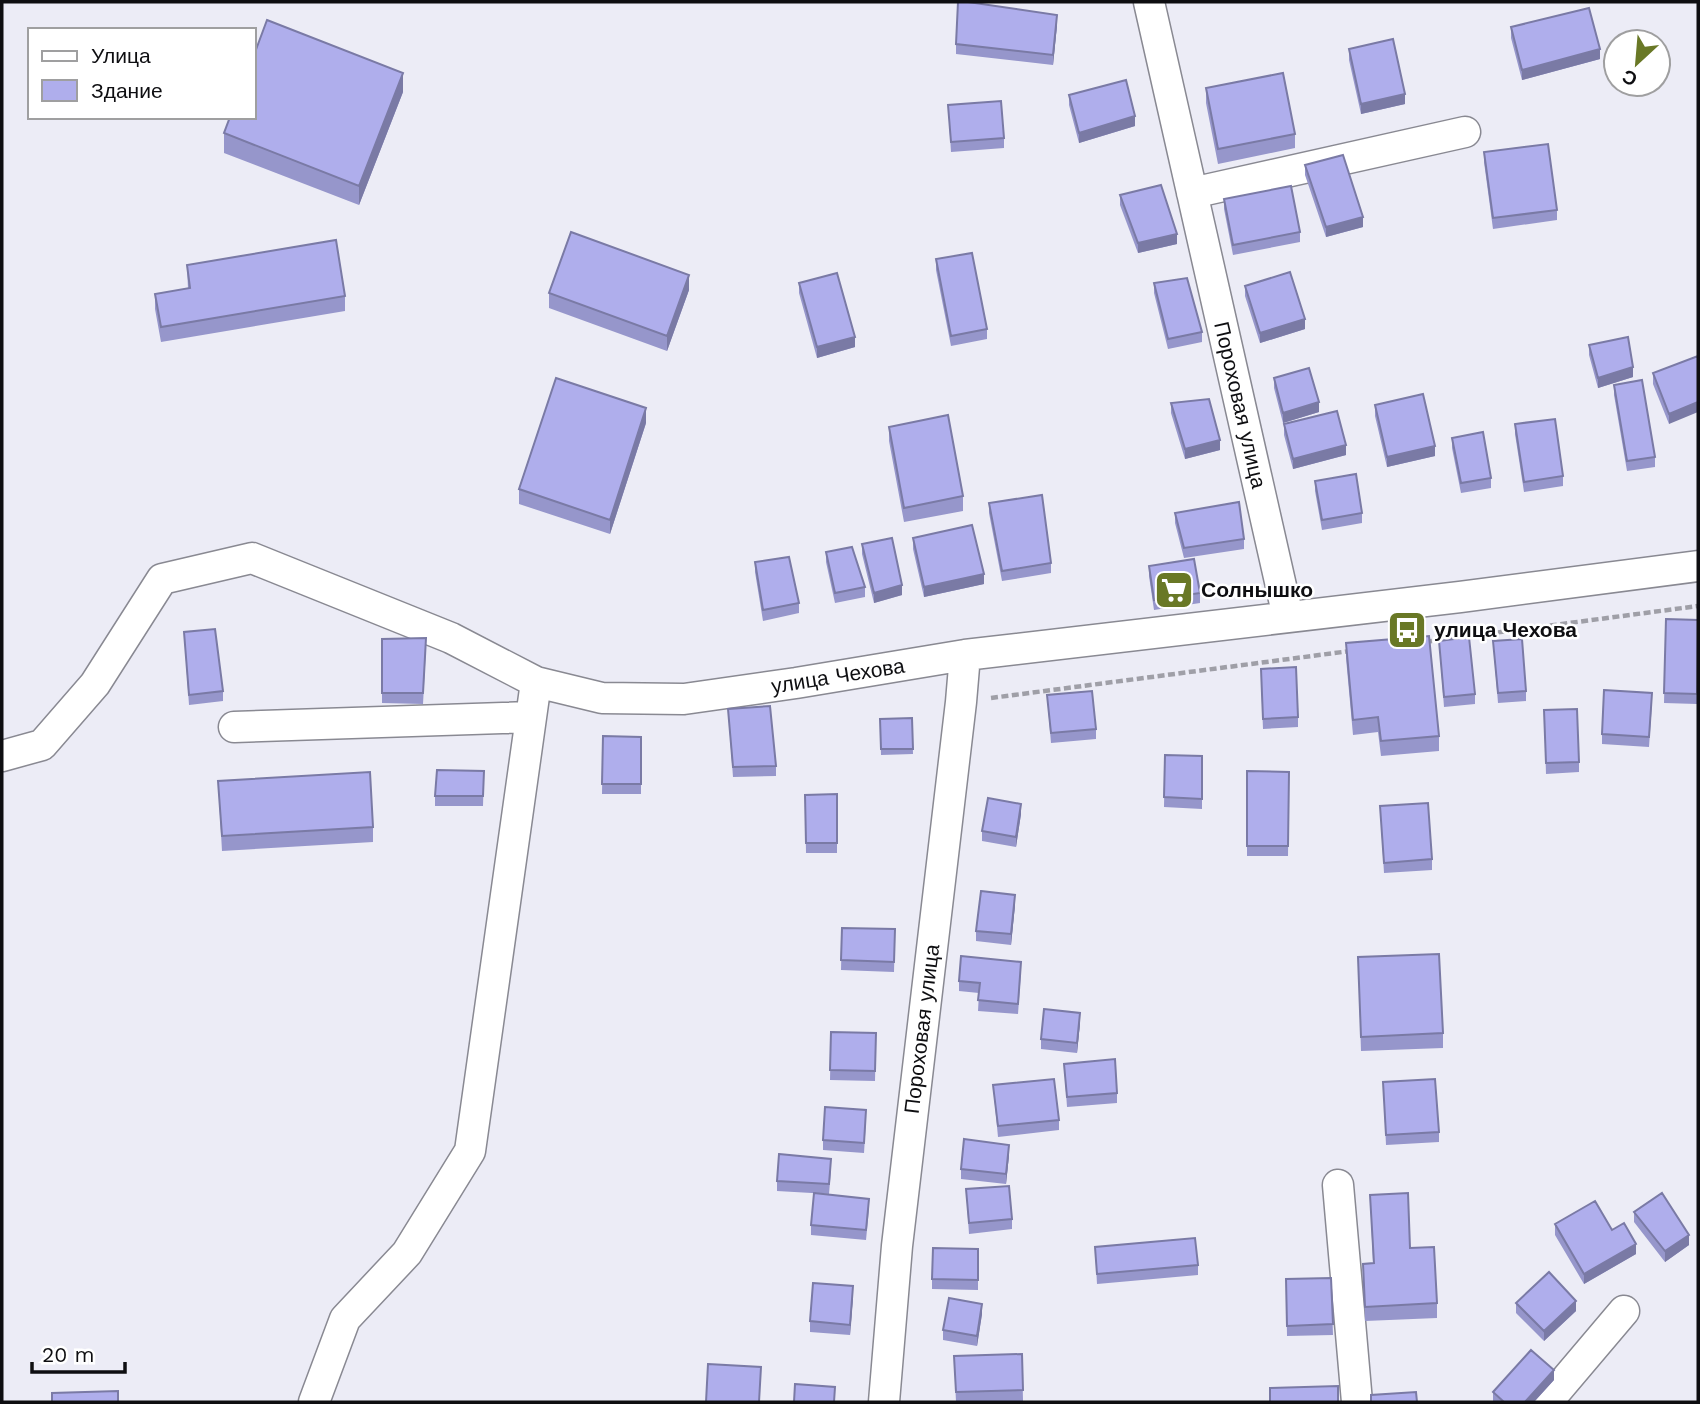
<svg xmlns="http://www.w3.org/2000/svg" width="1700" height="1404" viewBox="0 0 1700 1404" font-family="'Work Sans',sans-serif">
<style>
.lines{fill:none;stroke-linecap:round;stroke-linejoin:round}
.minor-casing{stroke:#898992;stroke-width:33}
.path{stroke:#9f9fa7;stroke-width:4.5;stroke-dasharray:7 3.5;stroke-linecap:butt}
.minor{stroke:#fff;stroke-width:30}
.wall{fill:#9696cb}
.shaded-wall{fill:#7a7aa5}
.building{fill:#afaeec;stroke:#7a7aa5;stroke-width:2}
.labels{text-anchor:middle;stroke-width:5;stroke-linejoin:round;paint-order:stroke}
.street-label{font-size:21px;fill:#0e0e11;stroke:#fff}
.poi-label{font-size:21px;font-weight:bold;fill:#0e0e11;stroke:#fff;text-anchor:start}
</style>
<rect width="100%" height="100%" fill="#ececf6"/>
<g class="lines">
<!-- minor casing -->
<g class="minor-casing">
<path id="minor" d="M1149,2L1288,617
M1192,193L1465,132
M234,727L531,717
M2,756L42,745L95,684L162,579L252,558L451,638L536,682L602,698L684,699L796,683L965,655L1460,597L1698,566
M1338,1185L1357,1402
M314,1402L345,1319L407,1253L470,1151L536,682
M884,1402L897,1246L961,702L965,655
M1547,1402L1624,1311"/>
</g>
<!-- path -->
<path class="path" d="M1425,642L1698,606
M991,698L1350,651"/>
<!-- minor -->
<use href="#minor" class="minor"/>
</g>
<!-- wall -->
<path class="wall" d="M1057,25L1053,65L956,54V44Z
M1511,27L1600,59L1522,80L1511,38Z
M1349,49L1405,104L1361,114L1349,60Z
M1206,88L1295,134V148L1218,164L1206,103Z
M403,92L359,205L224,153V133Z
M1069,95L1135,126L1079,143L1069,105Z
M948,105L1004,138V148L951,152Z
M1484,152L1557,210V220L1493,229L1484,162Z
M1305,165L1363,227L1326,237L1305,175Z
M1120,195L1177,244L1138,253L1120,205Z
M1224,199L1300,232V242L1233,255L1224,209Z
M936,259L987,329V339L951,346L936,270Z
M187,265L345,296V311L161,342L155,309V294L188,289Z
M799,283L855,347L817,358L799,293Z
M1154,283L1202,332V342L1168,349L1154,293Z
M1245,286L1305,329L1260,343L1245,296Z
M689,290L667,351L549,308V293Z
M1589,345L1633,377L1598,388L1589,355Z
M1698,356L1669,424L1653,384V373Z
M1274,378L1319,412L1283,423L1274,388Z
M1614,385L1655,457V467L1627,471L1614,395Z
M1171,403L1220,450L1185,459L1171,413Z
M1375,405L1435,456L1387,467L1375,416Z
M646,423L610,534L519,504V489Z
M1284,424L1346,455L1293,469L1284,435Z
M1515,424L1563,476V486L1524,492L1515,434Z
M889,427L963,496V511L904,522L889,441Z
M1452,438L1491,478V488L1461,493L1452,448Z
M1315,481L1362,513V523L1322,530L1315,491Z
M989,503L1051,563V573L1002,581L989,513Z
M1175,513L1244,539V549L1184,558L1175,523Z
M913,538L984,584L924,597L913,549Z
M862,544L902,595L874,603L862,554Z
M826,552L865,587V597L835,603L826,562Z
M755,562L799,603V613L763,621L755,572Z
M1149,566L1200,593V603L1154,610L1149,576Z
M1666,619L1698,664L1697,704L1664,703Z
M184,632L223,691V701L189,705Z
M382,639L426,648L423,704L382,703Z
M1439,641L1475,694V704L1444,707Z
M1493,641L1526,691V701L1498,703Z
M1346,643L1439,736V751L1381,756L1378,732L1353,735L1346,658Z
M1261,679L1298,717V727L1263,729Z
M1047,695L1096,729V739L1051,743Z
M1652,703L1649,747L1602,744V734Z
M728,709L776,766V776L733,777Z
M1544,710L1579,762V772L1546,774Z
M912,718L913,754L881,755L880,719Z
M603,736L641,737V794H602Z
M1165,755L1202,756V809L1164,807Z
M484,771L483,806H435V796Z
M1247,771L1289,772L1288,856H1247Z
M218,781L373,827V842L222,851Z
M805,795L837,843V853H806Z
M1380,806L1432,859V870L1384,873Z
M1021,814L1016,847L982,841V831Z
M1015,905L1011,945L976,941V931Z
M842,928L895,929L894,972L841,970Z
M1358,957L1443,1033V1048L1361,1051Z
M1021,972L1018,1014L978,1011L979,993L959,991V981Z
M1080,1023L1077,1053L1041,1049V1039Z
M831,1032L876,1033L875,1081L830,1080Z
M1064,1064L1117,1093V1103L1067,1107Z
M1383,1082L1439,1132V1142L1386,1145Z
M993,1085L1059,1120V1130L998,1137Z
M866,1120L864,1153L823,1150V1140Z
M1009,1155L1006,1184L961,1179V1169Z
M831,1170L829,1194L777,1191V1181Z
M966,1189L1012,1219V1229L969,1234Z
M1370,1195L1410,1248L1437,1303V1318L1365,1321L1363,1264L1373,1263Z
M869,1209L866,1240L811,1235V1225Z
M1634,1212L1689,1245L1665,1262L1634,1222Z
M1555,1224L1612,1230L1636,1254L1584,1284L1555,1235Z
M1095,1247L1198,1265V1275L1097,1284Z
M978,1249V1290L932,1289V1279Z
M1331,1278L1333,1335L1287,1336L1286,1279Z
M853,1296L850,1335L810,1332V1321Z
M1516,1303L1576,1311L1544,1341L1516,1313Z
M982,1314L977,1346L943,1340V1330Z
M1022,1354L1023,1401L956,1402L954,1356Z
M1554,1380L1534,1402H1493V1392Z"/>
<!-- shaded-wall -->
<path class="shaded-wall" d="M1057,15V25L1053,65V55Z
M1600,49V59L1522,80V70Z
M403,73V92L359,205V186Z
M1405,94V104L1361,114V104Z
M1135,116V126L1079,143V133Z
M1363,217V227L1326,237V227Z
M1177,234V244L1138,253V243Z
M689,275V290L667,351V336Z
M1305,319V329L1260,343V333Z
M855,337V347L817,358V347Z
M1633,367V377L1598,388V378Z
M1319,402V412L1283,423V413Z
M1698,402V412L1669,424V414Z
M646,408V423L610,534V520Z
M1220,440V450L1185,459V449Z
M1346,445V455L1293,469V459Z
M1435,446V456L1387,467V457Z
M984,574V584L924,597V587Z
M902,585V595L874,603V593Z
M1021,804V814L1016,847V837Z
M1015,895V905L1011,945V934Z
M1080,1013V1023L1077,1053V1043Z
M1009,1145V1155L1006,1184V1174Z
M1689,1235V1245L1665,1262V1251Z
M1636,1244V1254L1584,1284V1274Z
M853,1286V1296L850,1335V1325Z
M1576,1301V1311L1544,1341V1331Z
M982,1304V1314L977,1346V1336Z
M1554,1370V1380L1534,1402H1525Z"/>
<!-- building -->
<path class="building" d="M958,2H968L1057,15L1053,55L956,44Z
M1589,8L1600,49L1522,70L1511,27Z
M267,20L403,73L359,186L224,133L230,117H254V55Z
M1393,39L1405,94L1361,104L1349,49Z
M1283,73L1295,134L1218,149L1206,88Z
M1126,80L1135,116L1079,133L1069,95Z
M1001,101L1004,138L951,142L948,105Z
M1548,144L1557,210L1493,218L1484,152Z
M1343,155L1363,217L1326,227L1305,165Z
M1161,185L1177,234L1138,243L1120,195Z
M1291,186L1300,232L1233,245L1224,199Z
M571,232L689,275L667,336L549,293Z
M336,240L345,296L161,327L155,294L190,288L187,265Z
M972,253L987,329L951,336L936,259Z
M1290,272L1305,319L1260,333L1245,286Z
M837,273L855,337L817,347L799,283Z
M1187,278L1202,332L1168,339L1154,283Z
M1628,337L1633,367L1598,378L1589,345Z
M1698,356V402L1669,414L1653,373Z
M1309,368L1319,402L1283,413L1274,378Z
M556,378L646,408L610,520L519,489Z
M1642,380L1655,457L1627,461L1614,385Z
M1423,394L1435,446L1387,457L1375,405Z
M1209,399L1220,440L1185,449L1171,403Z
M1337,411L1346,445L1293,459L1284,424Z
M948,415L963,496L904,508L889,427Z
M1555,419L1563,476L1524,482L1515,424Z
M1483,432L1491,478L1461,483L1452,438Z
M1356,474L1362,513L1322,520L1315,481Z
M1042,495L1051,563L1002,571L989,503Z
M1239,502L1244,539L1184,548L1175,513Z
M972,525L984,574L924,587L913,538Z
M892,538L902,585L874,593L862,544Z
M852,547L865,587L835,593L826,552Z
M789,557L799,603L763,610L755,562Z
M1194,559L1200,593L1154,600L1149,566Z
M1666,619L1698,620L1697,694L1664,693Z
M215,629L223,691L189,695L184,632Z
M1429,636L1439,736L1381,741L1378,717L1353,720L1346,643Z
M1469,637L1475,694L1444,697L1439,641Z
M426,638L423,693H382V639Z
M1522,639L1526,691L1498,693L1493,641Z
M1296,667L1298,717L1263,719L1261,669Z
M1604,690L1652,693L1649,737L1602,734Z
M1092,691L1096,729L1051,733L1047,695Z
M770,706L776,766L733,767L728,709Z
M1577,709L1579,762L1546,763L1544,710Z
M912,718L913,749H881L880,719Z
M603,736L641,737V784H602Z
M1165,755L1202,756V799L1164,797Z
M437,770L484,771L483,796H435Z
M1247,771L1289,772L1288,846H1247Z
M370,772L373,827L222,836L218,781Z
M837,794V843H806L805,795Z
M988,798L1021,804L1016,837L982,831Z
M1428,803L1432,859L1384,863L1380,806Z
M981,891L1015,895L1011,934L976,931Z
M842,928L895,929L894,962L841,960Z
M1439,954L1443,1033L1361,1037L1358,957Z
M961,956L1021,962L1018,1004L978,1000L980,983L959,981Z
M1044,1009L1080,1013L1077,1043L1041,1039Z
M831,1032L876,1033L875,1071L830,1070Z
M1115,1059L1117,1093L1067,1097L1064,1064Z
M1054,1079L1059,1120L998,1126L993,1085Z
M1435,1079L1439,1132L1386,1135L1383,1082Z
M825,1107L866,1110L864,1143L823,1140Z
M964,1139L1009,1145L1006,1174L961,1169Z
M779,1154L831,1159L829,1184L777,1181Z
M1009,1186L1012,1219L969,1223L966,1189Z
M814,1193L869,1199L866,1230L811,1225Z
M1408,1193L1410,1248L1434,1247L1437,1303L1365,1307L1363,1264L1374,1263L1370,1195Z
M1662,1193L1689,1235L1665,1251L1634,1212Z
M1595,1201L1612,1230L1624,1223L1636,1244L1584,1274L1555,1224Z
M1195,1238L1198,1265L1097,1274L1095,1247Z
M933,1248L978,1249V1280L932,1279Z
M1549,1272L1576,1301L1544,1331L1516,1303Z
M1331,1278L1333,1324L1287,1326L1286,1279Z
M813,1283L853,1286L850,1325L810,1321Z
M949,1298L982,1304L977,1336L943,1330Z
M1531,1350L1554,1370L1525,1402H1504L1493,1392Z
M1022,1354L1023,1390L956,1392L954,1356Z
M708,1364L761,1367L759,1402H706Z
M795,1384L835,1387L834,1402H794Z
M1338,1386V1402H1270V1388Z
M118,1391V1402H52V1393Z
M1416,1392L1417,1402H1371V1395Z"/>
<!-- icons -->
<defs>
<g id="supermarket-square" transform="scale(2.0125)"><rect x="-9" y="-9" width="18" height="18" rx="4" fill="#697826" stroke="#fff"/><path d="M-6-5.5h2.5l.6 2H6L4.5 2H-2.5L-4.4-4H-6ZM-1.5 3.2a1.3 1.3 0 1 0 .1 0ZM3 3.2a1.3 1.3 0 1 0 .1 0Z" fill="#fff"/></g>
<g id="bus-square" transform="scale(2.0125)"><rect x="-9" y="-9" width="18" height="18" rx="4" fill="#697826" stroke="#fff"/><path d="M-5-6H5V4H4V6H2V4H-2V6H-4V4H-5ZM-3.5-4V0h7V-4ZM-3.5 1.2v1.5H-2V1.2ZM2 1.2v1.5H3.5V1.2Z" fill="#fff"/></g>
</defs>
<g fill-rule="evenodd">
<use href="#supermarket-square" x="1174" y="590"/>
<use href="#bus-square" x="1407" y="630"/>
</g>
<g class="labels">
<!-- street labels -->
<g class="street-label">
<text transform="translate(1240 405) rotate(77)" y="7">Пороховая улица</text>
<text transform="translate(838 676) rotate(-9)" y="7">улица Чехова</text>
<text transform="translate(922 1029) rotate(-83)" y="7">Пороховая улица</text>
</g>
<!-- poi labels -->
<g class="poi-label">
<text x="1201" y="597">Солнышко</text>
<text x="1434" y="637">улица Чехова</text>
</g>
</g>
<!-- border -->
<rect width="1700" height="1404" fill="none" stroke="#0e0e11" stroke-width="7"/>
<!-- legend -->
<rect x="28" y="28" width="228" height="91" fill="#ffffff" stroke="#9f9fa0" stroke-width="2"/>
<rect x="42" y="51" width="35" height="10" fill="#ffffff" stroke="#9f9fa0" stroke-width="2"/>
<text x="91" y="63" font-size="21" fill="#0e0e11">Улица</text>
<rect x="42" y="80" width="35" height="21" fill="#afaeec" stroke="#9f9fa0" stroke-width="2"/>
<text x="91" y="98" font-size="21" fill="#0e0e11">Здание</text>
<!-- north arrow -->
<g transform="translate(1637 63) rotate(206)"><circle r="33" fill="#ffffff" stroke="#9f9fa0" stroke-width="2"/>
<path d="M0-5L12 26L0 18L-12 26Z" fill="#697826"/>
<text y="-10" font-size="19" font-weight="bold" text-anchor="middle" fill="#0e0e11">С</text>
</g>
<!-- scale -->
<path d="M32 1362v10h93v-10" fill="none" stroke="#0e0e11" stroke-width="3.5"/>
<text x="42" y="1362" font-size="21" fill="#0e0e11" stroke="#ffffff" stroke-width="5" paint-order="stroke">20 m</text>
</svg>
